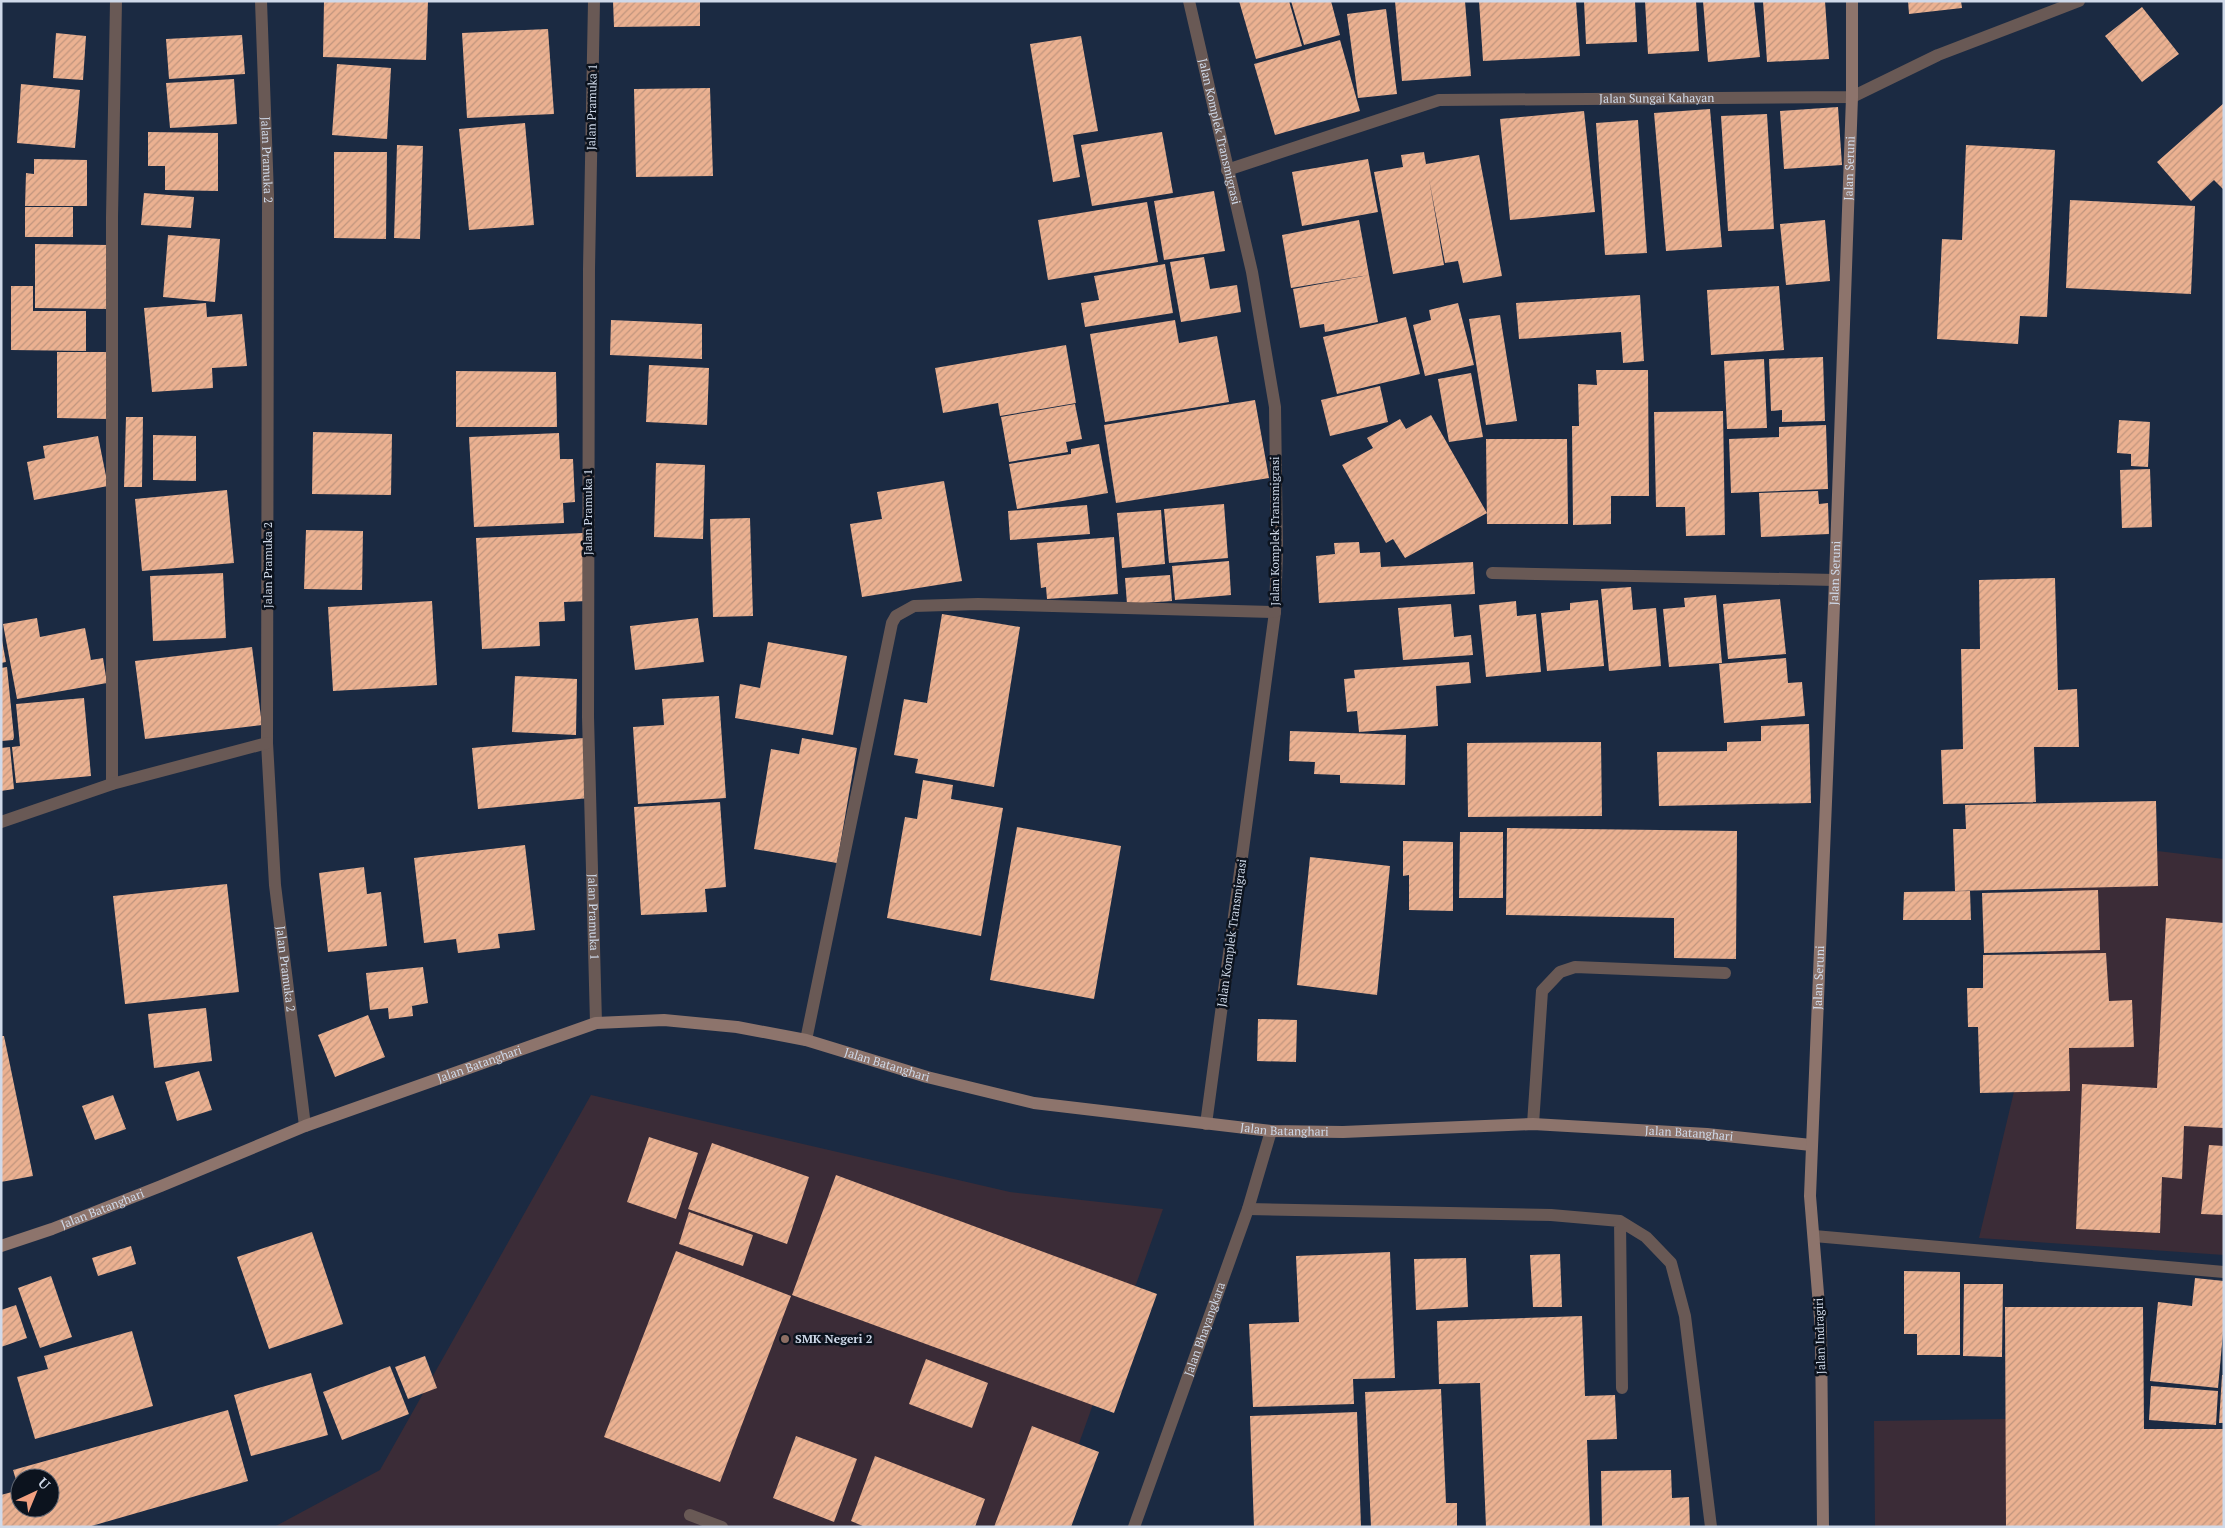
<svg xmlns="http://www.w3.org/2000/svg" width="2225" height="1528" viewBox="0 0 2225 1528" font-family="'PT Serif',serif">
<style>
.education{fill:#3b2c37}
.building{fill:url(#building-hatch);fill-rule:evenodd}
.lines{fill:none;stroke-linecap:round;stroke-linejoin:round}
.lane{stroke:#695955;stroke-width:12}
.street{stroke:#695955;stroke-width:12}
.secondary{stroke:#8d746c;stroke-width:12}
.education-dot{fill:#8d6e63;stroke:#0c131e;stroke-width:2}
.labels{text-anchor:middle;stroke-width:5;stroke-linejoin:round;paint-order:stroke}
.street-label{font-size:12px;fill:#cfd9e9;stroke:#0c131e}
.poi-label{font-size:12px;font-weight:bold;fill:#cfd9e9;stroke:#0c131e;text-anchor:start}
</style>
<defs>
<pattern id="building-hatch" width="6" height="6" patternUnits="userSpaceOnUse" patternTransform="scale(1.25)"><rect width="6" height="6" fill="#ebb191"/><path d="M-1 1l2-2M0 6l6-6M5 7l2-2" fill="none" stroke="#c0957e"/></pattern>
</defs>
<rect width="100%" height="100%" fill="#1b2a42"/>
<!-- education -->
<path class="education" d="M2074,841L2224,859V1255L1979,1238Z
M591,1095L1010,1192L1163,1209L1049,1527H274L380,1470Z
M2140,1417L2150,1527H1875L1874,1421Z"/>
<!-- building -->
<path class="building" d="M324,1H428L426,60L323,57Z
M613,1H700V26L614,27Z
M1239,1H1289L1302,46L1256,59Z
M1291,1H1331L1340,35L1304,45Z
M1395,1H1465L1471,76L1402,81Z
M1479,1H1576L1580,56L1483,61Z
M1584,1H1635L1637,42L1586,44Z
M1645,1H1696L1699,51L1648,54Z
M1703,1H1754L1760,57L1708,62Z
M1763,1H1825L1829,59L1767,62Z
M1908,1H1961L1962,8L1909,14Z
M2142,7L2179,54L2142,82L2105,36Z
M1386,9L1397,94L1358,98L1347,14Z
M548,29L554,114L467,118L462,33Z
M56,33L86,36L83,80L53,78Z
M242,35L245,74L169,79L166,39Z
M1081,36L1098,131L1073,135L1080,177L1053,182L1030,44Z
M1340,40L1360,111L1275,135L1254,64Z
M337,64L391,68L387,139L332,135Z
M234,79L237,124L170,128L166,83Z
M21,84L80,90L75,148L17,143Z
M710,88L713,176L636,177L634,89Z
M2224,103V190L2214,180L2191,201L2157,162Z
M1838,107L1842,165L1784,169L1780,111Z
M1710,109L1722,247L1666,251L1654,113Z
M1584,111L1595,212L1510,220L1500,119Z
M1767,114L1774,229L1728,231L1721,116Z
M1638,120L1647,253L1605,255L1596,123Z
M525,123L534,225L469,230L459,129Z
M148,132L218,133V191L165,190V166H148Z
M1162,132L1173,193L1092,206L1081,145Z
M397,145L423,146L420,239L394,238Z
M1966,145L2055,150L2047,317L2020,316L2018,344L1937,339L1942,239L1962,240Z
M334,152H387L386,239L334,238Z
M1424,152L1426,164L1479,155L1502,276L1463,283L1458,261L1445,263L1429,179L1444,265L1393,274L1374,172L1403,167L1401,155Z
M34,159L87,160V206H25L26,173L34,174Z
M1368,159L1378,212L1302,226L1292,172Z
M1214,191L1225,251L1164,260L1154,201Z
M144,193L194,197L191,228L141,225Z
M2070,200L2195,206L2191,294L2066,288Z
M1147,202L1158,262L1048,280L1038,220Z
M25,207H73V237H25Z
M1359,220L1369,275L1291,288L1282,235Z
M1825,220L1830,281L1786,285L1780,224Z
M168,235L220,239L215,302L163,297Z
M35,244L109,245V309L35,308Z
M1204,257L1210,289L1237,285L1241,312L1181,322L1170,262Z
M1165,264L1173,313L1085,327L1081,303L1099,300L1094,276Z
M1369,275L1378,322L1325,332L1324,324L1300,328L1293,289Z
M11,286H33V311H86V351L11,350Z
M1779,286L1784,350L1711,355L1707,290Z
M1640,295L1644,361L1623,363L1621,332L1519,339L1516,303Z
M206,303L207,317L242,314L247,366L212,368L213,388L152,392L144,308Z
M1458,303L1474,365L1425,376L1413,325L1431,320L1429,310Z
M1500,315L1517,421L1486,425L1469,319Z
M1406,317L1420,374L1337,394L1323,337Z
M611,320L702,324V359L610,355Z
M1175,320L1179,343L1217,336L1229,402L1105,422L1090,334Z
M1066,345L1076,403L1000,416L998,403L943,413L935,368Z
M57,352H109L108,419L57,418Z
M1823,357L1825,421L1782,422V410L1771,411L1769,359Z
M1764,359L1767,428L1727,429L1724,361Z
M649,365L709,368L707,425L646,422Z
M1596,370H1648L1649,496H1611V524L1573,525L1572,426H1579L1578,384L1597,385Z
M456,371L556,372L557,427H456Z
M1471,373L1483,437L1449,442L1438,379Z
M1380,386L1388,422L1330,436L1321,400Z
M1255,400L1269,478L1116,503L1104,425Z
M1075,404L1082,439L1066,442L1068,452L1009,462L1001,417Z
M1723,411L1725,535L1686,536L1685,507H1656L1654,412Z
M1431,415L1487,513L1405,558L1393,539L1386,543L1342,465L1373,448L1367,438L1400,419L1406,429Z
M126,417H143L142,487H124Z
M2119,420L2150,422L2148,467L2131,466V454L2117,453Z
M1826,425L1828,489L1731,493L1729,439L1779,437V427Z
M313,432L392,434L391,495L312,494Z
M559,433L560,459H573L575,502L563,503L564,523L474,527L469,437Z
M153,435L196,436V481L153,480Z
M98,436L108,486L34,500L27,462L45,458L43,446Z
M1486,439H1567L1568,524H1487Z
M1099,444L1108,493L1017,509L1009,464L1071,454V449Z
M656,463L705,465L703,539L654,537Z
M2150,469L2152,527L2122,528L2120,470Z
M944,481L962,581L862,597L850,524L882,519L877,492Z
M227,490L234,563L142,571L135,499Z
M1818,491L1819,504L1828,503L1829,534L1761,537L1759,493Z
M1224,504L1228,558L1169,563L1164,509Z
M1087,505L1090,534L1010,540L1008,511Z
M1161,510L1165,564L1122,568L1117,513Z
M750,518L753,616L713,617L710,519Z
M306,530L363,531L362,590L304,589Z
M583,533L587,601L564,602L565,621L539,622L540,646L482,649L476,538Z
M1114,537L1118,594L1047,599L1046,587L1041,588L1037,543Z
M1359,542L1360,553L1380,552L1381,567L1473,562L1475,594L1319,603L1316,556L1335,554L1334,543Z
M1229,561L1231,595L1175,600L1172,566Z
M223,573L226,638L153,641L150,576Z
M1170,575L1172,601L1127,604L1125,578Z
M2055,578L2058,690L2077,689L2079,747H2034L2036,802L1943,804L1941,750L1963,749L1961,649H1980L1979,580Z
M1631,587L1633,610L1656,608L1661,666L1609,671L1601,589Z
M1716,595L1722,663L1669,667L1663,609L1685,607L1684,598Z
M1780,599L1786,654L1728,659L1723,604Z
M1598,600L1604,666L1547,671L1541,613L1570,610V603Z
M432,601L437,685L333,691L328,607Z
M1516,601L1517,616L1536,614L1541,672L1486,677L1479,605Z
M1451,604L1454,637L1471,635L1473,655L1403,660L1398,608Z
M942,614L1020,627L994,787L915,773L918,759L894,755L904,699L927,703Z
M37,618L40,637L85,628L91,660L103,658L107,683L17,699L3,624Z
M698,618L704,662L635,670L630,626Z
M1,635L6,662L1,663Z
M768,642L847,656L833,735L735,718L740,684L760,688Z
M252,647L262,725L145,739L135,661Z
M1786,658L1788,683L1802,682L1805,716L1724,723L1719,664Z
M1469,662L1471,683L1436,686L1438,726L1359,732L1357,711L1347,712L1344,679L1355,678L1354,670Z
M7,667L14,737L13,740L1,741V668Z
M515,676L577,679L576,735L512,732Z
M719,696L726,798L638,804L633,727L664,725L662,699Z
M84,698L91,776L16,783L12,747L20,746L16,704Z
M1809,724L1811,803L1659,806L1657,752L1727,751V742L1761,741V726Z
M1290,731L1406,735L1405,785L1340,783V775L1314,774L1315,762L1289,761Z
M583,738L589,798L478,809L472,748Z
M802,738L857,748L837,863L754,849L771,749L799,754Z
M1601,742L1602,816L1468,817L1467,743Z
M10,747L14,789L1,791V748Z
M923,780L953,785L951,799L1003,808L981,936L887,918L905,817L917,819Z
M2156,801L2158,886L1955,891L1953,829H1966L1965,805Z
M720,802L726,887L705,889L707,912L641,915L634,807Z
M1017,827L1121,846L1094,999L990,980Z
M1507,828L1737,831L1736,959L1674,958V918L1506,915Z
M1460,832H1503V898H1459Z
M1403,841L1453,842V911L1409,910V875L1403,876Z
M525,845L535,930L498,934L500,948L458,953L456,939L424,943L414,858Z
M1310,857L1390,866L1377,995L1297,985Z
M364,867L367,894L381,892L387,946L328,952L319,873Z
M227,884L239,992L125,1004L113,896Z
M2098,890L2100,950L1984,953L1982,893Z
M1970,891L1971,920H1903L1904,892Z
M2166,918L2224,923V1128L2184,1126L2182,1179L2162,1177L2160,1233L2076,1229L2082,1084L2157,1088Z
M2106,953L2109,1001L2132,1000L2134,1047L2069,1048L2070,1091L1980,1093L1978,1027H1968L1967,988H1983V955Z
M423,967L428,1003L412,1006L413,1016L389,1019L388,1008L370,1010L366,973Z
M206,1008L212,1061L154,1068L148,1014Z
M368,1015L385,1057L335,1077L318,1035Z
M1258,1019L1297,1020L1296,1062L1257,1061Z
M1,1036H4L33,1176L1,1182Z
M199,1071L212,1110L177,1121L165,1082Z
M113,1095L126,1129L95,1140L82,1106Z
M649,1137L698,1153L676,1219L627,1202Z
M712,1143L809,1177L787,1244L688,1209Z
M2209,1145L2224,1146V1215L2201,1214Z
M836,1175L1157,1294L1114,1413L792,1295Z
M689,1212L753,1235L743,1266L679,1244Z
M312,1232L343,1324L269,1349L237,1257Z
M131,1246L136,1264L98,1276L92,1258Z
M676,1251L791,1296L720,1482L604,1437Z
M1390,1252L1395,1378L1353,1379L1354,1404L1253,1407L1249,1324L1299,1322L1296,1256Z
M1560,1254L1562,1307H1533L1530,1255Z
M1466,1258L1468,1307L1416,1310L1414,1259Z
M1904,1271L1960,1272V1355H1917V1334H1904Z
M51,1276L72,1337L40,1348L18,1288Z
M2195,1278L2224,1281V1322L2218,1388L2150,1381L2158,1302L2192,1306Z
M1964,1284H2003L2002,1357L1963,1356Z
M16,1305L27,1338L1,1347V1310Z
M2005,1307H2143L2144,1429H2224V1527H2006Z
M1582,1316L1585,1396L1615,1395L1617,1439L1587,1440L1590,1527H1486L1480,1383L1439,1384L1437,1321Z
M132,1331L153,1406L35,1439L17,1377L48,1369L44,1356Z
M425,1356L437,1388L408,1399L395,1367Z
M926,1359L988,1383L972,1428L909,1404Z
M390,1366L409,1414L342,1440L323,1392Z
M311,1373L328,1435L251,1456L234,1395Z
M2222,1375H2224V1423H2219Z
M2151,1386L2218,1391L2216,1425L2149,1420Z
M1441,1389L1446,1503H1457V1527H1371L1365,1392Z
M228,1410L248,1481L88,1527H1V1495L19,1490L13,1470ZM20,1478H50V1508H20Z
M1357,1412L1361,1527H1254L1250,1416Z
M1032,1426L1099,1452L1071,1527H994Z
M796,1436L857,1459L834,1522L773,1498Z
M875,1456L985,1499L975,1527H865L851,1521Z
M1671,1470L1672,1498L1689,1497L1690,1527H1602L1601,1471Z"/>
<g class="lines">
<!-- lane -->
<path class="lane" d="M1533,1124L1542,991L1560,972L1575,967L1725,973
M1248,1209L1551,1215L1620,1221L1646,1237L1671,1263L1685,1316L1711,1527
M1620,1221L1622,1388"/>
<!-- street -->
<g class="street">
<path id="s1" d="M261,1L268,195L267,743L275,885L305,1126"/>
<path id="s2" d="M594,1L589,269L588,717L596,1023"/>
<path id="s3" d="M1189,1L1252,272L1275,407L1277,551L1275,612L1206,1124"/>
<path id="s4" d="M1227,170L1439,100L1852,97L1938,55L2079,1"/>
<path d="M1492,573L1835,580"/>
<path d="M112,784V217L116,1"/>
<path d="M1,822L112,784L267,743"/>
<path d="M806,1040L892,623L896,616L914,606L978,604L1275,612"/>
<path d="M1814,1236L2224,1272"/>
<path d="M690,1515L722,1527"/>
<path id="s5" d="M1134,1527L1248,1209L1271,1131"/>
</g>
<!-- secondary -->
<g class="secondary">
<path id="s6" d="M1,1246L52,1229L161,1186L305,1126L596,1023L664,1020L737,1027L806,1040L927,1077L1034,1103L1271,1131L1343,1132L1533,1124L1707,1134L1811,1145"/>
<path id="s7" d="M1823,1527L1821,1330L1810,1196L1835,580L1852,97V1"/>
</g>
</g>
<!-- markers -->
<circle class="education-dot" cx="785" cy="1339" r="5"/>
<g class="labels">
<!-- street labels -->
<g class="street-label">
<text dy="4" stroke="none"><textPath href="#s4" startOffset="441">Jalan Sungai Kahayan</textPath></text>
<text transform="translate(592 107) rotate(-89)" y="4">Jalan Pramuka 1</text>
<text dy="4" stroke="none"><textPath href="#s3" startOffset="134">Jalan Komplek Transmigrasi</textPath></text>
<text dy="4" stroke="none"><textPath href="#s1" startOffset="159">Jalan Pramuka 2</textPath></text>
<text dy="4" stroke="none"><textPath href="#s7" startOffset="1360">Jalan Seruni</textPath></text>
<text transform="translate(588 512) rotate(-90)" y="4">Jalan Pramuka 1</text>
<text transform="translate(1275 531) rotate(-90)" y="4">Jalan Komplek Transmigrasi</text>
<text transform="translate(268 565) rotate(-90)" y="4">Jalan Pramuka 2</text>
<text dy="4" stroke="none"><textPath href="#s7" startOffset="955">Jalan Seruni</textPath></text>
<text dy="4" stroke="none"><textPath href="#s2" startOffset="916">Jalan Pramuka 1</textPath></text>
<text transform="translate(1232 933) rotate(-82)" y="4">Jalan Komplek Transmigrasi</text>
<text dy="4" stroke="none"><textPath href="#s1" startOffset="969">Jalan Pramuka 2</textPath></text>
<text dy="4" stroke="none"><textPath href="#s7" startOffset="550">Jalan Seruni</textPath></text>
<text dy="4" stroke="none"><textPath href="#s6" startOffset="512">Jalan Batanghari</textPath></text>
<text dy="4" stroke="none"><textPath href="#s6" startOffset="932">Jalan Batanghari</textPath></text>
<text dy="4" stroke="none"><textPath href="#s6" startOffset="1336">Jalan Batanghari</textPath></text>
<text dy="4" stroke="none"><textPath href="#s6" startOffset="1741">Jalan Batanghari</textPath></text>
<text dy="4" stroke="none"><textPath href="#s6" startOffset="108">Jalan Batanghari</textPath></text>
<text dy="4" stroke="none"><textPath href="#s5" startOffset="210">Jalan Bhayangkara</textPath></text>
<text transform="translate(1820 1336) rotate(-92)" y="4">Jalan Indragiri</text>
</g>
<!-- poi labels -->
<g class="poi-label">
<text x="795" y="1343">SMK Negeri 2</text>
</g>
</g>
<!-- border -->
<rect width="2225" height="1528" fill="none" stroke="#cfd9e9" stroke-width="5"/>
<!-- north arrow -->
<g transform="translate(35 1493) rotate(44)"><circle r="24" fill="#0c131e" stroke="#5a626f"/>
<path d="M0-4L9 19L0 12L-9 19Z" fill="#f2a080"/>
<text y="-8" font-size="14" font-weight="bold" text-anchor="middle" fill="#cfd9e9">U</text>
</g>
</svg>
